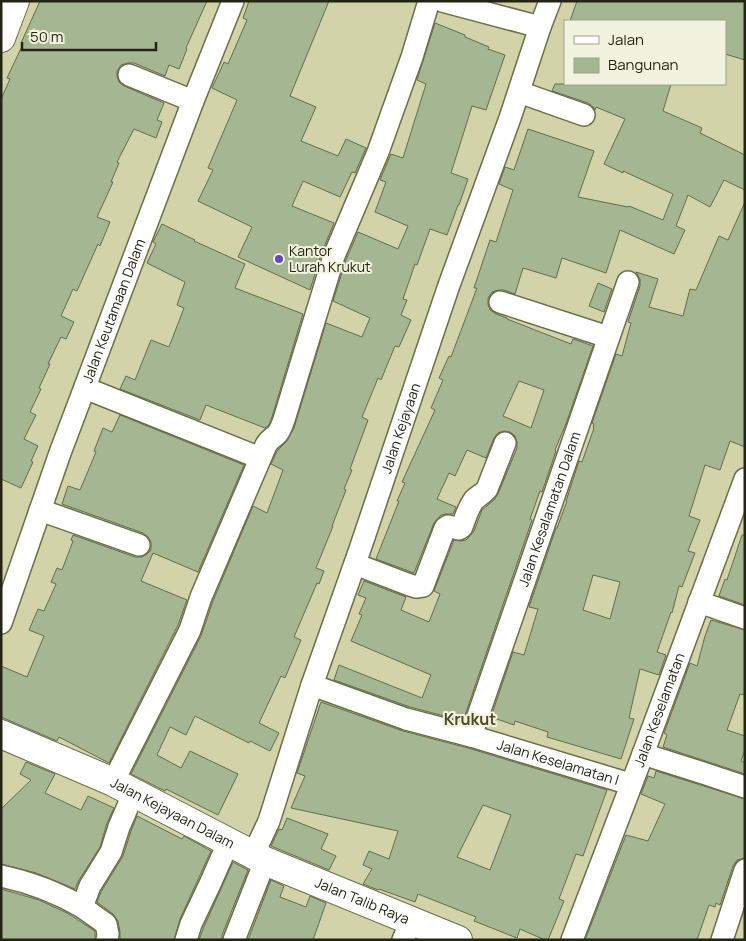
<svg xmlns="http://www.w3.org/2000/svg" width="746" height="941" viewBox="0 0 746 941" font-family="Manrope,sans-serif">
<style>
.building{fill:#a5b792;stroke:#5e6e4c;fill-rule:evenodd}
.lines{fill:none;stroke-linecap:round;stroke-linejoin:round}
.street-casing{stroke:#6d6d48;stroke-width:24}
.secondary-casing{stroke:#6d6d48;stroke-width:30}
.street{stroke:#fff;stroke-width:21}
.secondary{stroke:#fff;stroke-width:28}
.poi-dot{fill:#6348c1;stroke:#f2f3de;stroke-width:2}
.labels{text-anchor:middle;stroke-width:4;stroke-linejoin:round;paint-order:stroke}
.poi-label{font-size:14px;fill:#242414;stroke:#f2f3de;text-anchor:start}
.street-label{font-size:14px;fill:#242414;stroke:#f2f3de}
.quarter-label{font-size:16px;font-weight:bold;fill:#4a4a26;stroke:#f2f3de}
</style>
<rect width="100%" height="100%" fill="#d3d3aa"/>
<!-- building -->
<path class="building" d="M40,1H207L186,48L187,49L179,69L169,65L165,76L134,63H128L121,65L117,71V76L119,82L124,86L164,103L157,120L162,122L156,138L134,129L117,162L119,163L111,182H113L97,217L110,222L100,246L98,244L77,291L73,289L61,316L74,322L66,339L61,337L48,364H50L39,388L41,389L30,412L36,415L24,439L38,446L31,461L33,462L21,488L1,479V99L10,79L7,78L23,44L21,43Z
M249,1H329L290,96L316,107L301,141L338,156L346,139L366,148L355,173L352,172L340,197L303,181L292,206L334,223L322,252L310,290L238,257L252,227L198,201L213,170L208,168L237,100L212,88L224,62L228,64L247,20L243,18Z
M577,1H745V60L725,54V21H570Z
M435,23L465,35V37L489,47L488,49L505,55L486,110L472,106L451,173L468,179L459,205H458L447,235L430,229L417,265L415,264L403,299L407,300L401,315L411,320L399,347L395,346L381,380L378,378L362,417L368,420L350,469L352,470L344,489L346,490L332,526H333L316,568L324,571L319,584L317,583L294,637L301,640L285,678L281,676L259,723L279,733L270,751L250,741L249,743L195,716L186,735L170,727L157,755L181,768L190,751L238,774L218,815L166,789L165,791L131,774L201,636L213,601L253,506L267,513L283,470L271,464L277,451L287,441L294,428L326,323L362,337L370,318L333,301L346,260L358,232L398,249L408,226L375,212L386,182L380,180L391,154L403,158L426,84L417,80Z
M555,84H671L663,111L702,128L700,133L745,155V190L724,180L710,207L688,195L676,226L685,230L674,254L620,230L606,273L562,258L556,278L523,268L515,294L504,290H498L492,292L488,298V304L490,310L496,314L507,318V319L571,344L573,339L593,346L567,421L555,450L556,451L542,492L540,491L530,519L532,520L463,721L410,707L334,680L339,665L422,698L431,675L351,641L362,615L359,614L366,598L358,595L364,581L406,597L401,610L429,622L440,594L434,591L454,540L461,541L466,540L469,537L474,531L482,510L494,500L498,494L517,448V442L515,436L510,432L504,431L498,433L494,438L486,458L467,450L455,476L449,473L437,499L456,507L453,514H446L441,515L434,523L414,573L376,559L399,501H397L405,483L402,482L435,410L431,408L443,380L439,378L449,356L451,357L477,288H474L490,240L496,242L513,190L499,184L505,167L514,170L528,129L594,151L578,197L628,207L629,206L663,220L673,194L623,171V173L604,164L625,119L596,107L595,110L593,107L588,103L552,91ZM519,381L544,390L531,428L503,416Z
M745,202V447L730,441L720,470L705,465L689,516L700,520L688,551L695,553L682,587L679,586L672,613L671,612L657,652L666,655L659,675L640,669L629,718L634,719L621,759L547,737L548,732L515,721L514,725L491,717L513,652L524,655L538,609L529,607L556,528H557L567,501H566L579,461L582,462L594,428L593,427L594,424L592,423L616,354L622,356L631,323L628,322L640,286V279L636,272L658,279L649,307L683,316L690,289L696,290L719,236L728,240ZM593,575L620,582L610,619L583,610Z
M162,224L195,240L194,241L245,264L235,288L303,314L272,417L269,425L265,428L206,405L200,420L120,389L126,376L135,380L151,340L169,347L184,308L177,305L185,282L147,263L156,244L153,242Z
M598,283L612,289L604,312L589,306Z
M120,415L244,465L198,572L153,553L141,581L187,600L178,625L109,763L59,737L57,741L1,717V666L27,677L44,636L29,630L38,609L44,611L56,584L51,582L57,568L62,570L73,541L71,540L73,535L135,557H142L147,554L151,550V542L148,537L143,533L62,504L68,486L80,490L96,452L94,451L103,428L112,432Z
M742,535H745V605L719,596L725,579L727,580Z
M711,620L745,630V695L740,694L727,730L745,736V750L741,761L745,763V774L663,747L667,735L664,733L690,663L697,666L705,636Z
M321,702L403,731L468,748L607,790L583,856L576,854L559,899L564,901L548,940H545L520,929L517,938L474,921L476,917L418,894L415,902L379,889L378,890L363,884L372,869L363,865L369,851L389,859L398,831L291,808L305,776L297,773ZM483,805L511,815L490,870L457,857Z
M26,762L55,774L45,793L81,810L88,796L114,808L107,823L100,847L79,880L75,889L36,873L1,864V809L31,780L20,774Z
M656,771L745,799V858L737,860L733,866L720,905L716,903L715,907L709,905L697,940H585L626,835L648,841L665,804L641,794L648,776L654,778Z
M137,816L182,839L184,836L211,851L180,919L174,940H120V932L118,921L113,914L97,902L101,892L123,856L131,831Z
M287,818L328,834L321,849L336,856L329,870L271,846L279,829L282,830Z
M233,862L248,870L222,935V940H199L203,929Z
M271,880L284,886L280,897L306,907L310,896L326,903L313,940H248Z
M1,889L39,900L67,913L95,931V940H1Z"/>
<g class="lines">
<!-- street casing -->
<g class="street-casing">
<g id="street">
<path d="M442,1L540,27"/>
<path d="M129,75L193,101"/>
<path d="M519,92L584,115"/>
<path d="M500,302L608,337"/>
<path d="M85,388L260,458"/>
<path d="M40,510L139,545"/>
<path d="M355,564L407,584L416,587L423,586L445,528L448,526L459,529L462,527C465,518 468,508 474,500C478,496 483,494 487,489L505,443"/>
<path d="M699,602L745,618"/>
<path id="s1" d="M1,623L60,453L193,101L233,1"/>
<path id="s2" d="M312,685L406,719L471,736L630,784"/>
<path id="s3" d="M471,736L628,282"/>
<path d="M643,754L703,773L745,787"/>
<path d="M113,782L190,630L201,597L266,445C270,438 274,438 278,433C282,427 284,420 286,413L334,256L378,152L412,57L429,1"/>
<path id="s4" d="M253,855L269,821L312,685L359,552L448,288L510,118L540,27L550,1"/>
<path d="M1,876C29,882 58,893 82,907"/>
<path d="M107,940L108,934L106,924L82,907L90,886L111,852L119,827L134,792"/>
<path d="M186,940L191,924L210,884L228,843"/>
<path d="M234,940L265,861"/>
<path d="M403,940L411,921"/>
<path id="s5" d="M572,940L643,754L745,479"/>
<path d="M722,940L745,870"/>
</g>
</g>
<!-- secondary casing -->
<g class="secondary-casing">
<g id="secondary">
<path d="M1,38L15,1"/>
<path id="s6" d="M1,734L113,782L265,861L458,940"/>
</g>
</g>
<!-- street -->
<use href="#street" class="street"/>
<!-- secondary -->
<use href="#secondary" class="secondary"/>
</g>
<!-- markers -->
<circle class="poi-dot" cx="279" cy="259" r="5"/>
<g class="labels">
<!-- poi labels -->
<g class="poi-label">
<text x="289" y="256">Kantor<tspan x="289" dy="16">Lurah Krukut</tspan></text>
</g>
<!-- street labels -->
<g class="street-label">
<text dy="5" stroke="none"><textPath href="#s1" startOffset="332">Jalan Keutamaan Dalam</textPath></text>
<text dy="5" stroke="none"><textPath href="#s4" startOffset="452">Jalan Kejayaan</textPath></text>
<text dy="5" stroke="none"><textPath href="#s3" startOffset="240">Jalan Kesalamatan Dalam</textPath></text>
<text dy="5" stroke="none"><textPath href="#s5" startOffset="246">Jalan Keselamatan</textPath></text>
<text dy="5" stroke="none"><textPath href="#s2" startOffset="258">Jalan Keselamatan I</textPath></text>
<text dy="5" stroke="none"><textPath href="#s6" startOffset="189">Jalan Kejayaan Dalam</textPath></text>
<text dy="5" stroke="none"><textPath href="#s6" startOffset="398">Jalan Talib Raya</textPath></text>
</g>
<!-- quarter labels -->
<g class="quarter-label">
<text x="470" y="725">Krukut</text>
</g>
</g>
<!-- border -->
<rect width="746" height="941" fill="none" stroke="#242414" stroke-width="5"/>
<!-- legend -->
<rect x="564" y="20" width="162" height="65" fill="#f2f3de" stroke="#a0a08d"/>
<rect x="574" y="36" width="25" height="8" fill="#ffffff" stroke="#a0a08d"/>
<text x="608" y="45" font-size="15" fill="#242414">Jalan</text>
<rect x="574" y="58" width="25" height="15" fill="#a5b792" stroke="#a0a08d"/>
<text x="608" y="70" font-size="15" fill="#242414">Bangunan</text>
<!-- scale -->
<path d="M22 42v8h134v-8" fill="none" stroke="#242414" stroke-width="2.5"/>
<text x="30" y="42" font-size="15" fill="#242414" stroke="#f2f3de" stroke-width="4" paint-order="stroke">50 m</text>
</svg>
